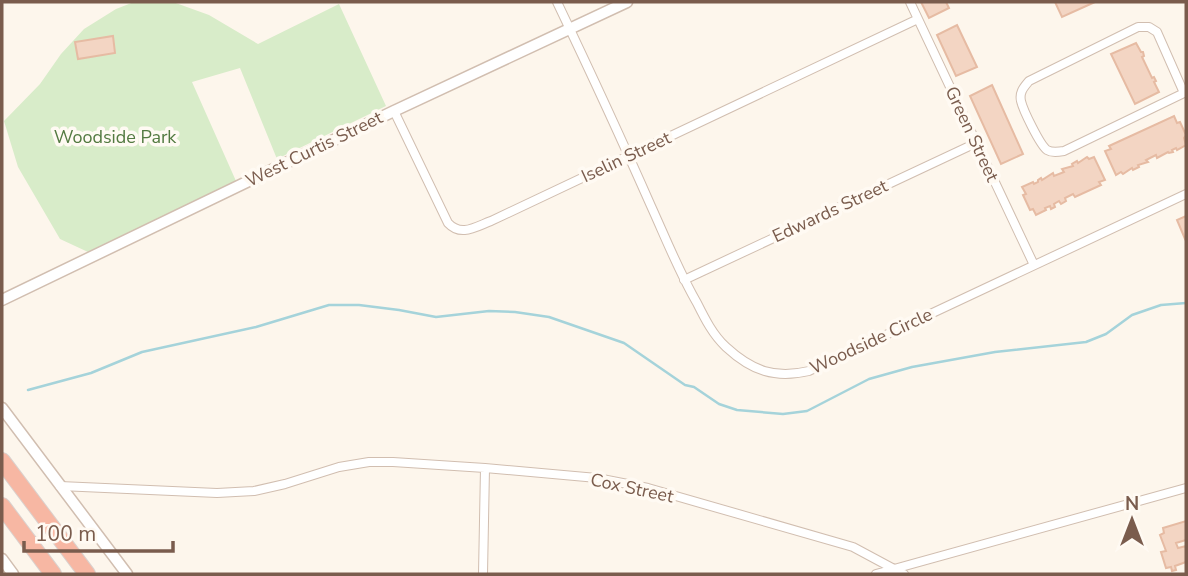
<svg xmlns="http://www.w3.org/2000/svg" width="1188" height="576" viewBox="0 0 1188 576" font-family="'Nunito Sans',sans-serif">
<style>
.green{fill:#d8ecc9}
.lines{fill:none;stroke-linecap:round;stroke-linejoin:round}
.stream{stroke:#a5d3da;stroke-width:2.5}
.building{fill:#f3d5c3;stroke:#e6bba3;stroke-width:2}
.minor-casing{stroke:#d1beb0;stroke-width:10}
.tertiary-casing{stroke:#d1beb0;stroke-width:13}
.motorway-casing{stroke:#dad1cd;stroke-width:18}
.minor{stroke:#fff;stroke-width:8}
.tertiary{stroke:#fff;stroke-width:10}
.motorway{stroke:#f7b7a3;stroke-width:16}
.labels{text-anchor:middle;stroke-width:7;stroke-linejoin:round;paint-order:stroke}
.street-label{font-size:18px;fill:#7a5c4d;stroke:#fffaf3}
.park-label{font-size:18px;fill:#537a41;stroke:#fffaf3}
</style>
<rect width="100%" height="100%" fill="#fdf6ec"/>
<!-- green -->
<path class="green" d="M134,2H173L209,15L258,44L339,4L386,106L277,159L240,68L192,82L236,181L88,252L60,239L18,167L4,121L40,84L61,54L84,29L116,9Z"/>
<g class="lines">
<!-- stream -->
<path class="stream" d="M28,390L91,373L142,352L256,327L329,305H359L399,310L436,317L489,311L515,312L549,317L624,343L685,385L694,387L719,404L737,410L783,414L807,411L869,379L912,367L995,352L1086,342L1106,334L1132,315L1161,305L1186,303"/>
</g>
<!-- building -->
<path class="building" d="M921,2H946L949,8L929,18Z
M1055,2H1095L1062,17Z
M957,25L977,67L956,76L937,35Z
M113,36L115,53L78,59L75,42Z
M1136,43L1141,52H1143L1144,56L1142,57L1152,78L1154,77L1156,81L1154,82L1159,92L1135,104L1111,54Z
M992,85L1023,154L1001,164L970,96Z
M1174,116L1177,123L1180,122L1186,135L1184,138L1186,145L1177,150L1176,148L1172,150L1173,152L1169,153L1168,152L1157,158L1156,155L1146,160L1148,162L1138,165L1139,167L1133,170L1132,168L1123,174L1121,172L1116,175L1105,151L1111,149L1109,146Z
M1087,157L1089,159L1094,157L1105,180L1099,182L1101,185L1075,197L1073,194L1065,198L1066,201L1061,204L1059,201L1054,204L1055,207L1051,209L1050,206L1045,208L1046,210L1036,215L1033,209L1030,210L1023,195L1026,194L1022,187L1033,182L1034,184L1038,182V180L1041,178L1042,180L1053,173L1054,176L1064,172L1062,169L1073,166L1072,164L1077,161L1078,163Z
M1186,216V238L1185,239L1177,220Z
M1186,521V540L1176,543L1178,548L1186,546V562L1175,566L1176,570L1172,571L1171,567L1166,568L1161,552L1166,551L1160,535L1164,533L1163,528Z"/>
<g class="lines">
<!-- minor casing -->
<g class="minor-casing">
<path id="minor" d="M557,2C589,69 621,138 651,206C666,239 679,272 697,303C705,319 713,335 726,347C752,371 775,379 809,371L1186,194
M910,2L1034,265
M1184,93L1157,32L1149,27H1138L1029,81C1024,87 1019,92 1021,101C1023,110 1040,145 1047,150C1052,153 1058,152 1064,151L1184,93L1186,92
M394,111L448,223C461,237 475,227 491,221L918,19
M684,280L976,143
M60,486L217,493L254,491L285,484L339,467L369,462H393L485,468L597,478L648,488L853,547L894,569L1186,488
M483,574L485,468
M876,574L894,569L904,574"/>
</g>
<!-- tertiary casing -->
<g class="tertiary-casing">
<path id="tertiary" d="M2,300L394,111L627,2
M2,408L127,574
M2,559L13,574"/>
</g>
<!-- motorway casing -->
<g class="motorway-casing">
<path id="motorway" d="M2,461L87,574
M2,506L53,574"/>
</g>
<!-- minor -->
<use href="#minor" class="minor"/>
<!-- tertiary -->
<use href="#tertiary" class="tertiary"/>
<!-- motorway -->
<use href="#motorway" class="motorway"/>
</g>
<g class="labels">
<!-- street labels -->
<g class="street-label">
<text transform="translate(972 134) rotate(65)" y="6">Green Street</text>
<text transform="translate(314 149) rotate(-26)" y="6">West Curtis Street</text>
<text transform="translate(626 157) rotate(-25)" y="6">Iselin Street</text>
<text transform="translate(830 211) rotate(-25)" y="6">Edwards Street</text>
<text transform="translate(871 341) rotate(-25)" y="6">Woodside Circle</text>
<text transform="translate(632 488) rotate(12)" y="6">Cox Street</text>
</g>
<!-- park labels -->
<g class="park-label">
<text x="115" y="143">Woodside Park</text>
</g>
</g>
<!-- border -->
<rect width="1188" height="576" fill="none" stroke="#7a5c4d" stroke-width="7"/>
<!-- north arrow -->
<g transform="translate(1132 520)" stroke="#fffaf3" stroke-width="5" paint-order="stroke">
<path d="M0-5L12 26L0 18L-12 26Z" fill="#7a5c4d"/>
<text y="-10" font-size="19" font-weight="bold" text-anchor="middle" fill="#7a5c4d">N</text>
</g>
<!-- scale -->
<path d="M24 541v10h149v-10" fill="none" stroke="#7a5c4d" stroke-width="3.5"/>
<text x="35" y="541" font-size="21" fill="#7a5c4d" stroke="#fffaf3" stroke-width="5" paint-order="stroke">100 m</text>
</svg>
